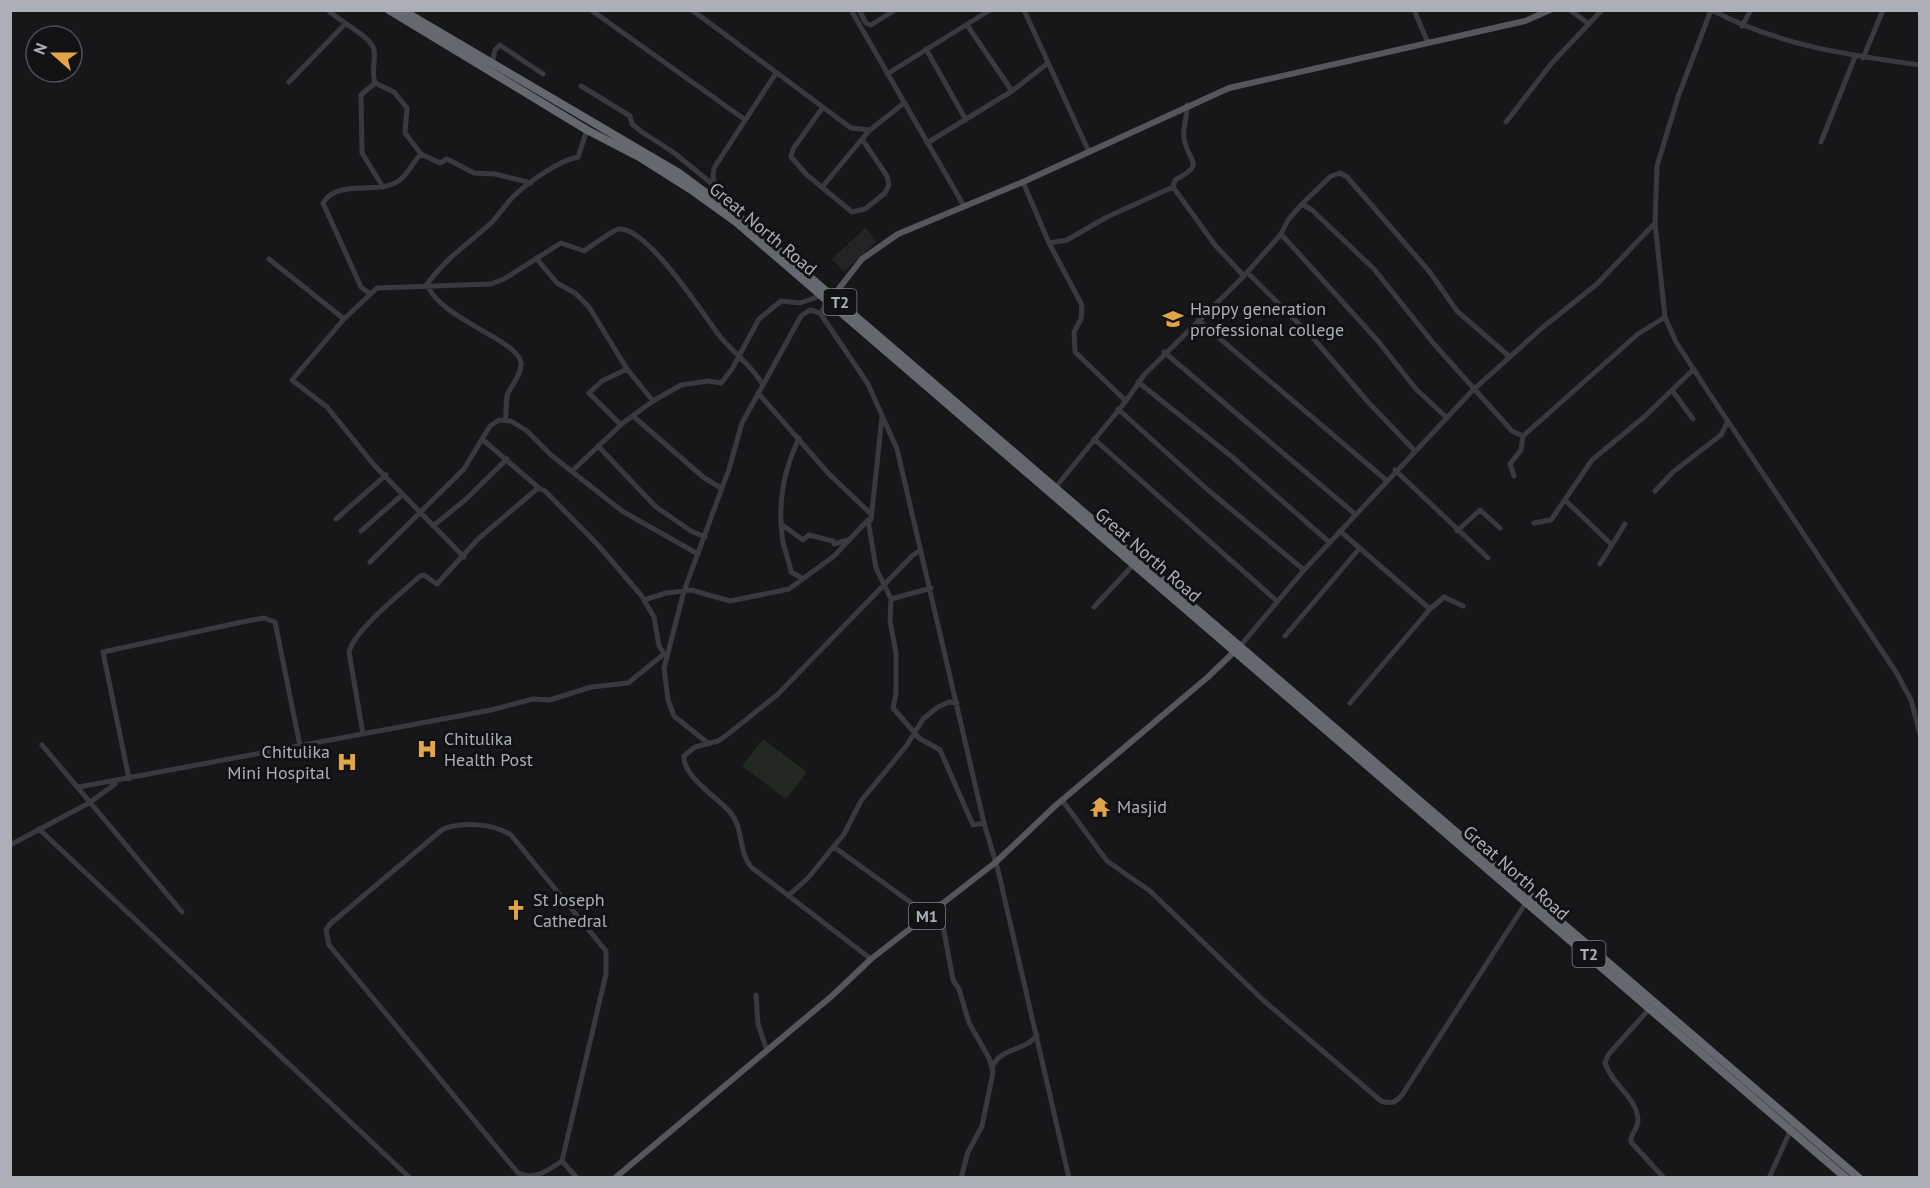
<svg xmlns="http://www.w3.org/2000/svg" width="1930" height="1188" viewBox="0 0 1930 1188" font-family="'PT Sans',sans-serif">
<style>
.built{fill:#232426}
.green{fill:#222922}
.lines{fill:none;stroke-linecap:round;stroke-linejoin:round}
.minor{stroke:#393a3e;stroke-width:5}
.major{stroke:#55575c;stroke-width:6}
.highway{stroke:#65686e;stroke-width:8}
.labels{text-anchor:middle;stroke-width:6;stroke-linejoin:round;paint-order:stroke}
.shield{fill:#121214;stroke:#7d8087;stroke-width:1.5}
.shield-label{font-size:16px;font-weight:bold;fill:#abafb8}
.street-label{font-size:18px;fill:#abafb8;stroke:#121214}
.poi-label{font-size:18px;fill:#abafb8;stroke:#121214;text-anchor:start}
</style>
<rect width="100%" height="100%" fill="#171719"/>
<!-- built -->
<path class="built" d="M865,228L877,241L844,272L832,259Z"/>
<!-- green -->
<path class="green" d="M763,739L807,772L786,799L742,766Z"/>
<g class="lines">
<!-- minor -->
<path class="minor" d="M328,10C340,22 371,36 374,50C376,61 371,71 375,83L394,92L407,108L405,133L421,154L440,163L447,159L474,173L495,174L531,183
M591,10L744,119
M692,10L851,128L870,130L904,103
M851,10L964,206
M859,10L866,23L871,25L895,10
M1024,10L1089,152
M1414,10L1428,43
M1570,10L1589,24
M1711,10L1678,97L1657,166L1655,223L1665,317L1676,342L1709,393L1896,672L1911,700L1920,734
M1712,10C1777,45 1847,55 1920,65
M967,25L1012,91
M1742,26L1751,10
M926,49L966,120
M1863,58L1883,10
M492,64L495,50L500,45L543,74
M887,74L990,10
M289,82L345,24
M375,83L361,95L362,153L383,187
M581,86L630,116L632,124L642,132L673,152L716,187
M1187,105C1188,116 1182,128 1184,139C1189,163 1206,164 1175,180L1173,187L1215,245L1244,276
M823,107L793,149L791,157L807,175L852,212L865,209L885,193L889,185L887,176L862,139L870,130
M1506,122L1551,64L1602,10
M1821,142L1855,57
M927,143L1012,91L1048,63
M1023,182L1049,243L1082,305L1081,319L1074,332L1075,352L1126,401
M823,186L862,139
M710,195L716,187L713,177L714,168L776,73
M1302,204L1331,176L1340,173L1347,177L1429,271L1457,311L1510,357
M1281,234L1378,341L1416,389L1447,418
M1049,243L1067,240L1107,217L1173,187
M536,258L557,283L575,293L589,307L627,369L653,401
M269,259L344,319
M1247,272L1313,338L1369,403L1414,450
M369,293L361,287L323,203C337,180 371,193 393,184C407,178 411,164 421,154
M828,303L820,313L868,384L897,449L984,823L998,870L1069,1178
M1198,320L1386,480
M1164,352L1355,514
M1138,382L1231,456L1329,542
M1672,390L1693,419
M758,393L829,474L871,514
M1118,409L1208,490L1304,570
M633,416L703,477L721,488
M882,417L871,520H868L876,568L891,599L890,621L896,653V694L893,708L919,738L940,750L973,825L984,823
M505,420C507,412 505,401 508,393C512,385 522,373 521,363C519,340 438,318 427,284C448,256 467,245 491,223C500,214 506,203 515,195C530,181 560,160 578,157L587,130
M621,425L589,393L602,381L627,369
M799,438C784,470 778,500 782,535C783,548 789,559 791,572L802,578
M482,439L540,489
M1094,439L1277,601
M598,446L656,507L691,531L705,537
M1395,470L1488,558
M572,471L623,423L653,401L681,385L708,381L721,383L732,369L759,319L781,301L800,303L820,296
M1514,476L1510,464L1521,450L1523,436
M1055,488L1126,401L1144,375L1244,276L1281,234L1288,220L1302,204L1312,210L1374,269L1434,344L1512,431L1523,436L1638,334L1665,317
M1655,491L1673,472L1721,435L1728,421
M1566,501L1611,544
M336,519L386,475
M1534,523L1551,520L1592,460L1644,417L1694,369
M781,524L803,540L809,535L833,541L834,544L848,540
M433,526L465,500L507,459
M361,531L402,495
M1340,531L1430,609L1350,703
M1457,531L1480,510L1500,528
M464,557L374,465L327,407L292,380L344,319L377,288L491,284L504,279L561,243L584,251C590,247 613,230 619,229C647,227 702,312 718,334C733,353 751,364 763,385
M370,562L464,469L490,426L499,420L511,421L527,431L551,455L622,511L698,554
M1600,564L1625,524
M891,599L931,588
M644,600L666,593L691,590L730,601L789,589L834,556L868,520
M1094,607L1135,563
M1430,609L1444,597L1463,606
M1285,636L1359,549
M1241,645L1304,570L1472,391L1542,328L1597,284L1655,223
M363,734L349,652C354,630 403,592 420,576L424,575L437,584L478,539L538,488L545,491L597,544L641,595L654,617L659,646L664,654
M709,744L674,716L668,700L664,668L684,591L729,469L742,423L801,316L810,310L820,313
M42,745L182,912
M129,779L103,652L242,622L264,618L275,622L300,746
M79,787L491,710L533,699L550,700L591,687L628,683L664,654L667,656
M1062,800L1107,861L1150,891L1263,1000L1381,1101C1392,1104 1395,1103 1402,1095L1527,901
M39,829L410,1178
M10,845L89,803L115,784
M834,847L928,915
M788,896L808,878L844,834L861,801L907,745L923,719L938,707L949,702L957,703
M939,904L953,980L959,989L969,1023L989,1058L993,1072L982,1126L968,1152L961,1178
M871,959L751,867C738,851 744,828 730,812C717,797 683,777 684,756L695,747L718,741L728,734L777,695L913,555L921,550
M756,995L758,1024L767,1051
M1650,1008L1608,1055L1605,1063C1611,1084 1637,1097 1638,1120C1638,1129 1630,1134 1631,1142L1664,1178
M993,1066C1000,1048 1026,1051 1037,1035
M562,1161L606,974V951L511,835C493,823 463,822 443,829L330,924L326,930L329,945L518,1173C535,1181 548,1170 562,1161L577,1178
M1769,1178L1792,1127"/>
<!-- major -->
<path class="major" d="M830,300L862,259L898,234L1023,182L1229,88L1525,21L1550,10
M615,1178L833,995L871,959L996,862L1055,806L1208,677L1236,650"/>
<!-- highway -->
<path class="highway" d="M389,10L587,130L641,158L690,189L736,222L1846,1178
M402,10L679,173L748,224L1859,1178"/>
</g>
<!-- icons -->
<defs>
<g id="university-bare" transform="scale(1.62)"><path d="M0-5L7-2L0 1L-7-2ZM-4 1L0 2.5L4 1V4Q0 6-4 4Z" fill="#e2a547" stroke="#121214" stroke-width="2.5" paint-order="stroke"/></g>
<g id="hospital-bare" transform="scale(1.62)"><path d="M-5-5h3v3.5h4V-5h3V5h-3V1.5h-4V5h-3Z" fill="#e2a547" stroke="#121214" stroke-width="2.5" paint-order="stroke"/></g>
<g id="temple-bare" transform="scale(1.62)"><path d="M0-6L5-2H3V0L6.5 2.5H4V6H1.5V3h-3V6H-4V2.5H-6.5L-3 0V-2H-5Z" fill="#e2a547" stroke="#121214" stroke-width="2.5" paint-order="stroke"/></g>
<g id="church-bare" transform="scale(1.62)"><path d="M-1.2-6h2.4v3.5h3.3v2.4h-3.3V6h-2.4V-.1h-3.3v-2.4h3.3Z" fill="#e2a547" stroke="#121214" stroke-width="2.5" paint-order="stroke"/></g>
</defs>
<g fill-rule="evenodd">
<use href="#university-bare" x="1173" y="319"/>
<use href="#hospital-bare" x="427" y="749"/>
<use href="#hospital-bare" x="347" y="762"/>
<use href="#temple-bare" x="1100" y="807"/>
<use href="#church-bare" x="516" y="910"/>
</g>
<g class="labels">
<!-- shield labels -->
<g class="shield">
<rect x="823.5" y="289" width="33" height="26" rx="4.5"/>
<rect x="909" y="903" width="36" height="26" rx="4.5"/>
<rect x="1572.5" y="941" width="33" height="26" rx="4.5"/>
</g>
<g class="shield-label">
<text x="840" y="308">T2</text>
<text x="927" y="922">M1</text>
<text x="1589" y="960">T2</text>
</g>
<!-- street labels -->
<g class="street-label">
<text transform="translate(763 229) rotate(40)" y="6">Great North Road</text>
<text transform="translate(1148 555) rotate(41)" y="6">Great North Road</text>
<text transform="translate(1516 873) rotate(41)" y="6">Great North Road</text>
</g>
<!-- poi labels -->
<g class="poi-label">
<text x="1190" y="315">Happy generation<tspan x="1190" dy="21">professional college</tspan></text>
<text x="444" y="745">Chitulika<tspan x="444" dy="21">Health Post</tspan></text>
<text x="330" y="758" text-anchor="end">Chitulika<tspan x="330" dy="21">Mini Hospital</tspan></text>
<text x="1117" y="813">Masjid</text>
<text x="533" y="906">St Joseph<tspan x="533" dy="21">Cathedral</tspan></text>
</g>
</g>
<!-- border -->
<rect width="1930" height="1188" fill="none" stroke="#abafb8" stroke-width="24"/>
<!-- north arrow -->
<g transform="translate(54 54) rotate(291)"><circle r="28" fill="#121214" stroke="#4f5156" stroke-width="1.5"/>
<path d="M0-4.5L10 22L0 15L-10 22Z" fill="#e2a547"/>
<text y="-9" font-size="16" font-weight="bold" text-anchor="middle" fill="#abafb8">N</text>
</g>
</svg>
